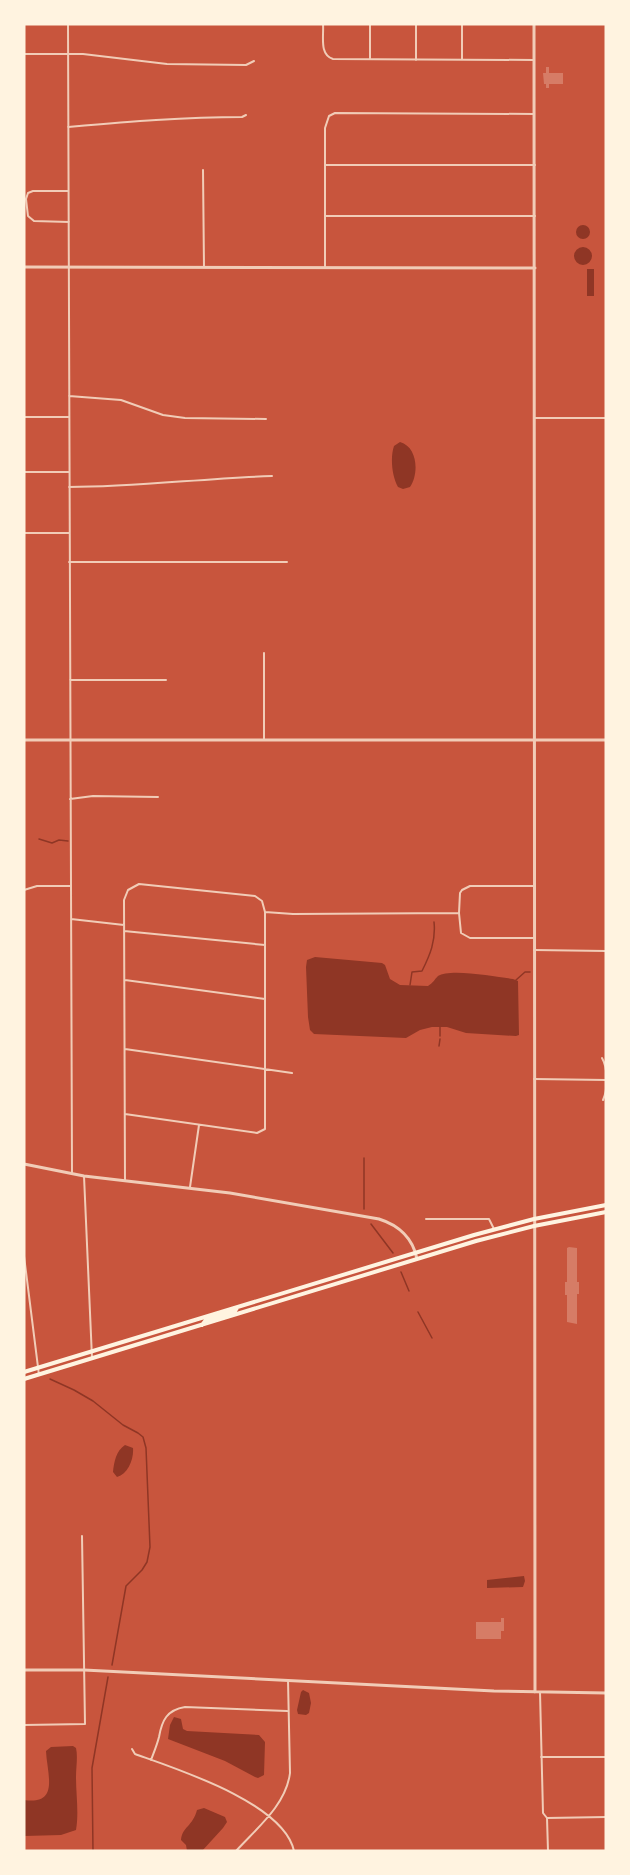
<svg xmlns="http://www.w3.org/2000/svg" width="630" height="1875" viewBox="0 0 630 1875" font-family="Montserrat,sans-serif">
<style>
.water{fill:#8f3625}
.lines{fill:none;stroke-linecap:round;stroke-linejoin:round}
.stream{stroke:#8f3625;stroke-width:1.5}
.building{fill:#d67c66}
.minor{stroke:#f1ccb7;stroke-width:2}
.tertiary{stroke:#f1ccb7;stroke-width:3}
.primary{stroke:#fff3e0;stroke-width:4}
</style>
<rect width="100%" height="100%" fill="#c8553d"/>
<!-- water -->
<path class="water" d="M576 232a7 7 0 1 1 14 0a7 7 0 1 1-14 0Z
M574 256a9 9 0 1 1 18 0a9 9 0 1 1-18 0Z
M587,269H594V296H587Z
M400,442C418,447 419,474 410,487L403,489L398,487C392,476 390,458 394,446Z
M315,957L382,963L385,965L390,979L400,985L428,986C433,983 434,980 438,976C450,968 498,977 513,979L518,981L519,1035L516,1036L466,1033L447,1027H432L420,1030L406,1038L314,1034L310,1030L308,1017L306,967L307,960Z
M125,1445L133,1448C134,1459 128,1474 117,1477L113,1472C114,1462 116,1451 125,1445Z
M524,1576L525,1581L523,1587L487,1588V1580Z
M303,1690L309,1693L311,1703L309,1713L306,1715L298,1714L297,1710L301,1692Z
M174,1717L181,1719L183,1729L187,1731L259,1735L265,1742L264,1775L258,1778L255,1777L225,1761L168,1739L170,1725Z
M73,1746L76,1748C78,1757 76,1767 76,1777C76,1795 79,1813 76,1830L61,1835L24,1836V1800C60,1805 47,1774 46,1751L51,1747Z
M204,1808L225,1817L227,1822L223,1828L202,1851H187L186,1845L181,1840C182,1827 193,1826 197,1810Z"/>
<g class="lines">
<!-- stream -->
<path class="stream" d="M39,839L52,843L59,840L68,841
M516,980L525,972H530
M410,985L412,972L422,971C430,955 436,941 434,922
M440,1027V1036
M439,1046L440,1039
M364,1158V1209
M371,1224L393,1253
M401,1272L409,1291
M418,1312L432,1338
M50,1379L74,1390L93,1401L123,1425L138,1433L143,1437L146,1448L150,1547L147,1562L142,1570L126,1586L112,1665
M93,1851L92,1768L108,1677"/>
</g>
<!-- building -->
<path class="building" d="M546,67H549V73H563V84H549V88H546V84H544L543,73H546Z
M569,1247L577,1248V1282H579V1294H577V1324L567,1322V1295H565V1282H567V1248Z
M501,1618H504V1631H501V1639H476V1622H501Z"/>
<g class="lines">
<!-- minor -->
<path class="minor" d="M68,24L72,1173
M323,24C324,36 319,55 333,59L534,60
M370,24V59
M416,24V60
M462,24V59
M24,54H83L167,64L246,65L254,61
M68,127C126,122 183,117 242,117L246,115
M325,165H535
M203,170L204,267
M68,191H33L28,193L26,199L28,216L34,221L69,222
M325,216H535
M325,268V128L329,116L335,113L534,114
M69,396L121,400L163,415L185,418L266,419
M24,417H69
M535,418H606
M24,472H69
M69,487C137,487 204,478 272,476
M24,533H69
M69,562H287
M70,680H166
M264,740V653
M70,799L93,796L158,797
M24,890L37,886H71
M265,912L293,914L459,913
M71,919L124,925
M124,931L265,945
M534,938H470L461,933L459,913L460,893L462,890L470,886H535
M534,950L606,951
M125,980L265,999
M125,1049L292,1073
M602,1058C608,1068 608,1089 603,1100
M534,1079L606,1080
M125,1114L257,1133L265,1129V912L262,901L255,896L139,884L128,890L124,900L125,1181
M84,1176L92,1358
M190,1187L199,1125
M426,1219H489L494,1229
M24,1256L39,1375
M540,1692L543,1813L547,1818L548,1851
M24,1725L85,1724L82,1536
M132,1749L135,1754C177,1769 284,1803 294,1851
M541,1757H606
M151,1760C154,1752 157,1745 159,1737C162,1720 167,1710 185,1707L287,1711
M547,1818L606,1817
M236,1851C257,1828 286,1805 290,1773L288,1680"/>
<!-- tertiary -->
<path class="tertiary" d="M534,24L535,1692
M24,267L535,268
M24,740H606
M24,1164L84,1176L230,1193L379,1219C398,1225 413,1238 417,1259
M24,1670H84L494,1691L606,1693"/>
<!-- primary -->
<path class="primary" d="M202,1325L206,1320L235,1311L237,1308
M24,1372L474,1235L534,1219L606,1205
M24,1379L476,1241L534,1226L606,1212"/>
</g>
<!-- border -->
<rect width="630" height="1875" fill="none" stroke="#fff3e0" stroke-width="51"/>
</svg>
